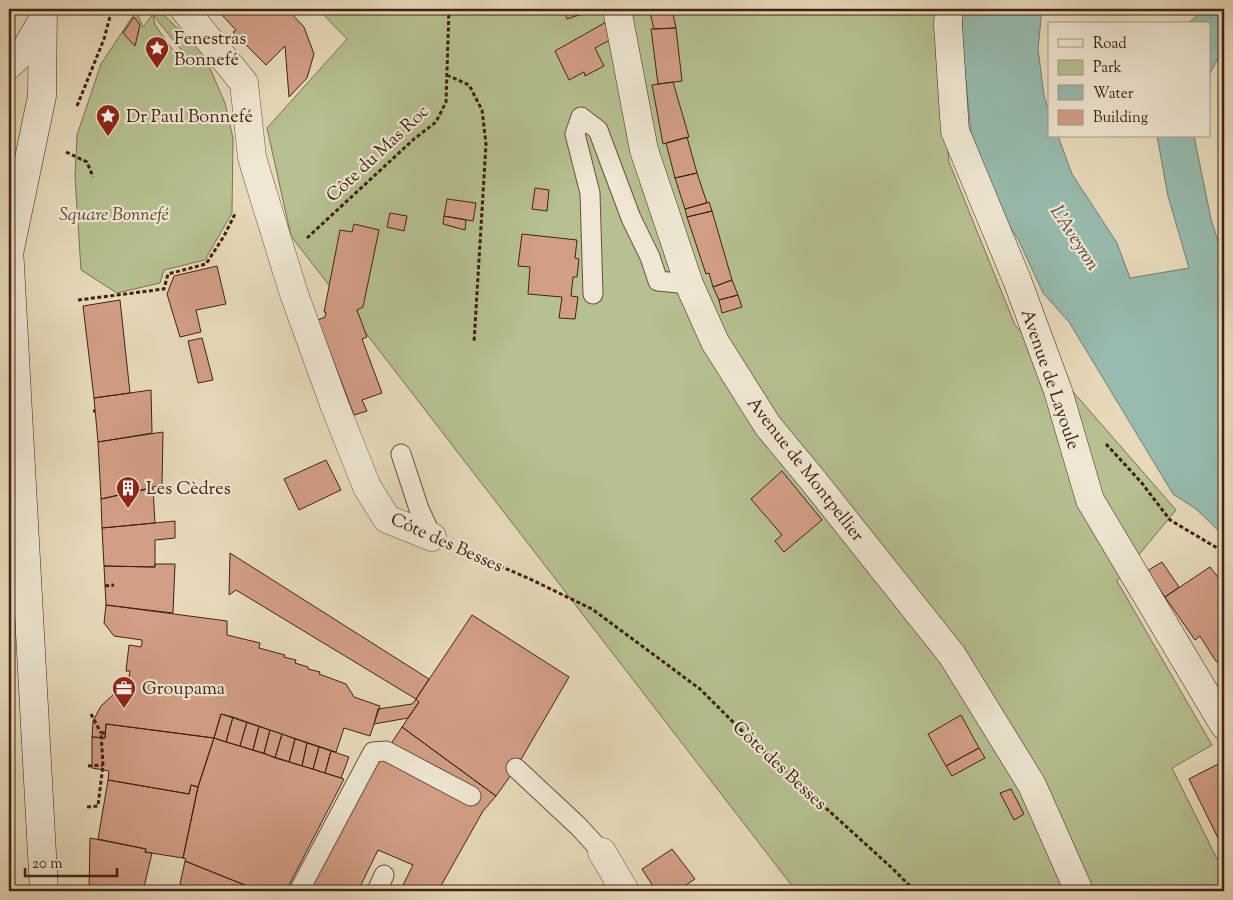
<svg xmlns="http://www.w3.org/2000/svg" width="1233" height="900" viewBox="0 0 1233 900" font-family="'Sorts Mill Goudy',serif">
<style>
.green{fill:#b6c090;stroke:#7b7052;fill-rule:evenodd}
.water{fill:#97bbae;stroke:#747d70}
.building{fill:#d29f86;stroke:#402113}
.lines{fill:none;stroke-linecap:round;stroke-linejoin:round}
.lane-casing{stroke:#6a4f3d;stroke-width:21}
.street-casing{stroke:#6a4f3d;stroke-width:29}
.secondary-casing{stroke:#402113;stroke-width:29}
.path{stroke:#402113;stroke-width:3;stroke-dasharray:4 2.5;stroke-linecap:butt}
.lane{stroke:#efe7d3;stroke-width:19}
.street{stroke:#efe7d3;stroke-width:28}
.secondary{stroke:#efe7d3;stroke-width:28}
.labels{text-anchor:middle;stroke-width:4.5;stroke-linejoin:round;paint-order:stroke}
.poi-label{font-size:18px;fill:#402113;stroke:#efe7d3;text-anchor:start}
.street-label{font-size:18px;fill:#402113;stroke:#efe7d3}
.park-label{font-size:18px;font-style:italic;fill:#5e4932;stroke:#efe7d3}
.water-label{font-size:19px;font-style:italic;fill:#56483a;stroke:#efe7d3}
</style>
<rect width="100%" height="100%" fill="#e7dabb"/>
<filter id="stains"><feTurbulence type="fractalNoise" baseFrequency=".004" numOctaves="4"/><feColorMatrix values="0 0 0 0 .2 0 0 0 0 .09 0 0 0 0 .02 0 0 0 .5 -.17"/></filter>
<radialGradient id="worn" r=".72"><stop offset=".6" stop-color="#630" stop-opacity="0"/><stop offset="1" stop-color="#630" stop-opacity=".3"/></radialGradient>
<!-- green -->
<path class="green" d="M157,9L203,52L225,103L233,138L232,213L205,260L164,270L160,283L117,293L81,270L75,177L77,135L101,64L136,11L143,27ZM153,15L183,52L177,56L155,25Z
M318,9H939L938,41L949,162L1015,325L1176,510L1117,581L1212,745L1172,768L1217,859L1224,856V891H796L291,236L267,128L347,39Z"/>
<!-- water -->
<path class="water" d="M963,9H1042L1038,49L1044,96L1049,112V136H1058L1072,174L1117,243L1130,278L1189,268L1168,196L1157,136H1194L1211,219L1224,260V536L1196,509L1173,494L1069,322L1043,293L1019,241L997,206L971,133L961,32Z
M1205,9H1224V48L1209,75V24H1187Z"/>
<!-- building -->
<path class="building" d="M221,9H287L304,27L314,54L307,78L289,97L285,46L266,65L233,32L236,30L221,14L223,11Z
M563,9H596L567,19Z
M649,9H681L673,14L676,28L654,29Z
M134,17L140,25L135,46L123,33Z
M606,22L610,40L595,48L604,66L585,76L584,72L569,80L555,51Z
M676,28L682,81L658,84L651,29Z
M673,82L689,137L663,144L652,85Z
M687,137L697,173L675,178L666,143Z
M697,173L707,203L685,209L675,178Z
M535,188L549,190L547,211L532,209Z
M447,199L476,203L473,221L444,216Z
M709,202L712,211L687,217L685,209Z
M712,211L732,280L713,287L709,273L706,274L687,217Z
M390,213L407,216L404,231L387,227Z
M444,216L466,220L465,230L443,224Z
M354,224L379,230L363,307L357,310L367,337L362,339L382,393L362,400L367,411L354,415L318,320L325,317L326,312H324L340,230L352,232Z
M522,234L577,240L575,258L579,259L577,277H573L571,296L578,297L575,319L559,318L562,297L528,294L530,267L518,266Z
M217,266L226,304L196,310L201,332L180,337L167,294L174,276Z
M732,280L738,295L719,300L713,287Z
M738,295L742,307L722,313L719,300Z
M120,300L130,393L94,398L83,306Z
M202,338L213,380L198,383L188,341Z
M151,390L152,433L98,442L94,398Z
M163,432L162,485L101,499L98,442Z
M326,460L341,490L299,510L284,479Z
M782,471L822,520L784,552L775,541L782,535L751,499Z
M153,488L155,523L102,528L101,499Z
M175,521V538L155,540V567L104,566L102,528Z
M230,553L429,679L416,699L236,590L229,595Z
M1162,562L1179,587L1165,597L1147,571Z
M155,564H175L173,613L106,605L104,566L155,567Z
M1210,567L1224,585V668L1215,660L1200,636L1195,640L1165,597Z
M106,605L227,621V635L260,643L259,648L285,655L284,657L296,660L295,663L308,667V669L320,672L319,674L346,684L354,697L380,706L370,736L344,728L336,752L221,714L214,738L106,724L105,738L92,737L93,721L101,706L117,691L127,692L130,671H126L129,645L141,647L142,643V640L114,636L104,623Z
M472,615L569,677L516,768L496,796L402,727L419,702L416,699Z
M416,699L419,702L408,718L374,724L378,709L412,704Z
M221,714L233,717L226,742L214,738Z
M961,715L979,748L946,766L928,734Z
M233,717L247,722L240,746L226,742Z
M247,722L259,726L253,750L240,746Z
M106,724L214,738L198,787L191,785L189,794L108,780L109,771L92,768V737L105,738Z
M259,726L270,730L264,753L253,750Z
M402,727L496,796L483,811L438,891H400L413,865L378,850L358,891H309L353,802Z
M270,730L282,734L275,758L264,753Z
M282,734L295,739L289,762L275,758Z
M214,738L344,779L286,891H260L185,861L186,859L183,858L198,787Z
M295,739L307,743L302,766L289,762Z
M307,743L319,747L313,769L302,766Z
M319,747L331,751L325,773L313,769Z
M979,748L985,758L952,776L946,766Z
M331,751L349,757L341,778L325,773Z
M1224,761V842L1221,844L1189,779Z
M108,780L189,794L191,785L198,787L183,858L145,852L146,849L98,839Z
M1011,789L1024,814L1014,820L1000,793Z
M90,838L146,849L145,852L152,853L143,891H89Z
M672,849L695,879L677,891H656L642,869Z
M185,861L222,876L260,891H197L180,884Z"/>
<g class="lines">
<!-- lane casing -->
<g class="lane-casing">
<path id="lane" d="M593,294L590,193L575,134L581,117L598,130L631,218L650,257L658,281L689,284
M401,454L419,509L432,537
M516,768L578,826L602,852
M299,891L373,752L386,751L471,796
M377,891L384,875"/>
</g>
<!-- street casing -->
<g class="street-casing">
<path id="street" d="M184,9L244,83L252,157L256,171L294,294L334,404L367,487L387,519L432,537
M602,852L625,891"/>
</g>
<!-- secondary casing -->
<g class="secondary-casing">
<path id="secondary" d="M617,9L644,150L689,284L715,342L768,426L812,479L952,655L1032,785L1079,891
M949,9L948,25L955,131L1017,280L1058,391L1090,500L1224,725
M9,65L26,49L42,21
M9,247L44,891
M10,249L42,96L43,9"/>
</g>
<!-- path -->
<path class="path" d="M447,75L469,85L482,110L486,144L474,343
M77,106L104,39L112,9
M66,152L87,162L93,177
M307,238L414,139L436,122L446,102L449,9
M78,300L164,289L168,274L206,264L224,236L236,212
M93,411H95
M1106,444L1141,482L1170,520L1224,552
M458,548L530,579L592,609L700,689L753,742L892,868L915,891
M105,586L114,585
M91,714L101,733
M88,766L103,765
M87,807L98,806L103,765L101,733H105"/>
<!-- lane -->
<use href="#lane" class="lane"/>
<!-- street -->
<use href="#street" class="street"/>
<!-- secondary -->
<use href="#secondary" class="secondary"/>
</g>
<!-- icons -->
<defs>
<g id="sight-pin" transform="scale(1.25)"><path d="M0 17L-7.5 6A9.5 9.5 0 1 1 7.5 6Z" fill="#8f2418" stroke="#efe7d3"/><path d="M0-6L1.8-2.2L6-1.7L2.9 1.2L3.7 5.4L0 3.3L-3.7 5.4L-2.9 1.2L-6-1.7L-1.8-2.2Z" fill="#fff"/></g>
<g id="building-pin" transform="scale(1.25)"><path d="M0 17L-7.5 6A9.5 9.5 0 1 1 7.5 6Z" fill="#8f2418" stroke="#efe7d3"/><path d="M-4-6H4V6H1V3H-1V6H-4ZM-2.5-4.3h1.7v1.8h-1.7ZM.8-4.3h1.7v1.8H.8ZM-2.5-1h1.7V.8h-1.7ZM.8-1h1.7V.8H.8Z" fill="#fff"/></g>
<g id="office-pin" transform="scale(1.25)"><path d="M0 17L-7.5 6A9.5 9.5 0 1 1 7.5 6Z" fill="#8f2418" stroke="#efe7d3"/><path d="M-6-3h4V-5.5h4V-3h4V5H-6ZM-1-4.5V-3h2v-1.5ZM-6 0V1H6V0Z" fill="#fff"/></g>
</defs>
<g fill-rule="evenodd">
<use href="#sight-pin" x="157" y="48"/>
<use href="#sight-pin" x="108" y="116"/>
<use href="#building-pin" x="128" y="488"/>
<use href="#office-pin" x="124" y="688"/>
</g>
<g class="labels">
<!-- poi labels -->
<g class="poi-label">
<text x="174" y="44">Fenestras<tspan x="174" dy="21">Bonnefé</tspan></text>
<text x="126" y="122">Dr Paul Bonnefé</text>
<text x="146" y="494">Les Cèdres</text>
<text x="142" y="694">Groupama</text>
</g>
<!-- street labels -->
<g class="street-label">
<text transform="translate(377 153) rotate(-43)" y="6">Côte du Mas Roc</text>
<text transform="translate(1051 379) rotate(71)" y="6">Avenue de Layoule</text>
<text transform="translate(806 469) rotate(52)" y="6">Avenue de Montpellier</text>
<text transform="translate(447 542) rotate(24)" y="6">Côte des Besses</text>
<text transform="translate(780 765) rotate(43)" y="6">Côte des Besses</text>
</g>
<!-- park labels -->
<g class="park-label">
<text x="114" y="220">Square Bonnefé</text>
</g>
<!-- water labels -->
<g class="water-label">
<text transform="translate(1076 237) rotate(57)" y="7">L'Aveyron</text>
</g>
</g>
<!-- margin -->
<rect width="1233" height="900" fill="none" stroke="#e7dabb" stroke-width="30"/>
<rect x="10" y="10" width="1213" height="880" fill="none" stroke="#402113" stroke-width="2.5"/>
<rect x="15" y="15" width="1203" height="870" fill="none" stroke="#402113"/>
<!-- legend -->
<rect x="1048" y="22" width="162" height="115" fill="#efe7d3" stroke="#a99886"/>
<rect x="1058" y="39" width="25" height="8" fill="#efe7d3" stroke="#a99886"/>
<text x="1093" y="48" font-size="15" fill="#402113">Road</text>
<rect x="1058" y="60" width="25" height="15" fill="#b6c090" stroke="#a99886"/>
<text x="1093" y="72" font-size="15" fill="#402113">Park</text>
<rect x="1058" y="85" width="25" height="15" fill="#97bbae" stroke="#a99886"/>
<text x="1093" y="98" font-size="15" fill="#402113">Water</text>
<rect x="1058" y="110" width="25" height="15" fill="#d29f86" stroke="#a99886"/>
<text x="1093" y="122" font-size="15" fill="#402113">Building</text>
<!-- scale -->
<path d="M25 868v8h92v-8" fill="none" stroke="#402113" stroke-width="2.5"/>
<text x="32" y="868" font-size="15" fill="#402113" stroke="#efe7d3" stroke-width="4" paint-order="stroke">20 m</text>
<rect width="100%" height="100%" filter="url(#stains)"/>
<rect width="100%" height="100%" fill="url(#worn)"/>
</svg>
